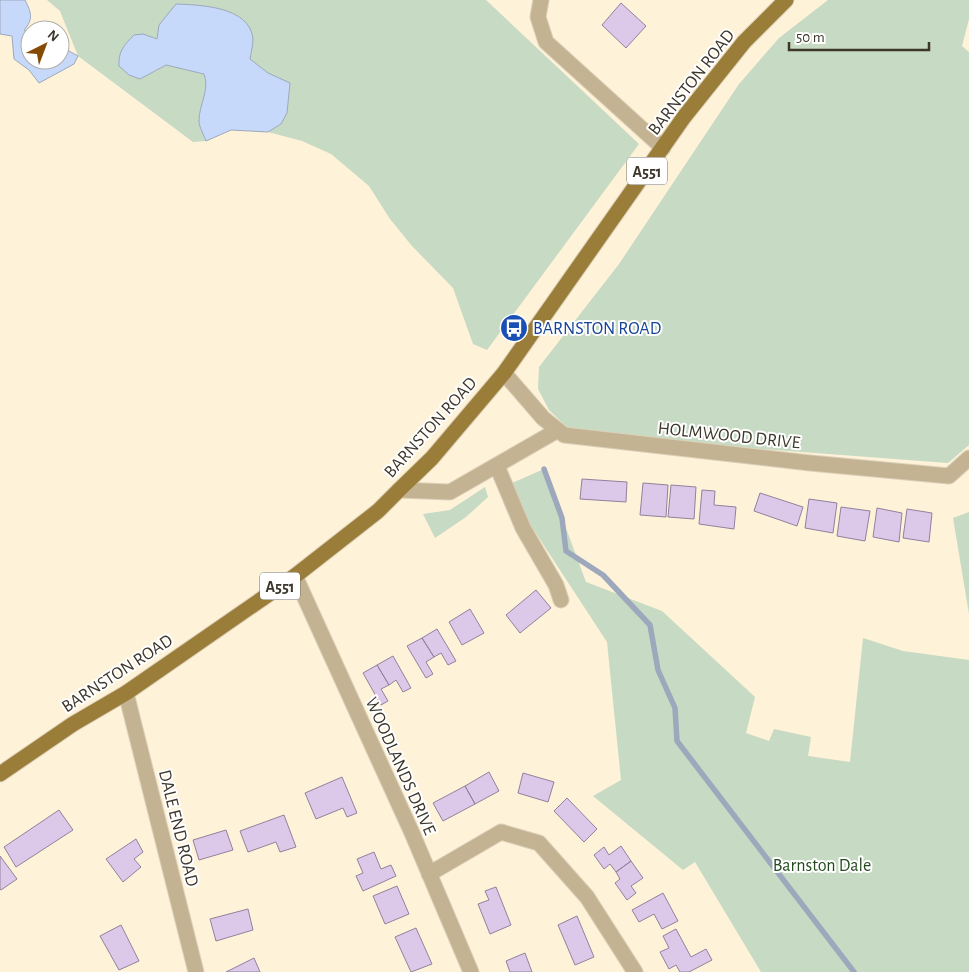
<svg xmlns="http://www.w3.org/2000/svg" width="969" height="972" viewBox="0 0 969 972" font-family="'Alegreya Sans',sans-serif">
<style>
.green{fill:#c7dac3}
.water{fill:#c6d9fa;stroke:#9da8bc}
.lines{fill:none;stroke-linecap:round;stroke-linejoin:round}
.stream{stroke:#9da8bc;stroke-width:5.5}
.building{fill:#dcc9ea;stroke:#91819c}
.minor-casing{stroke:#dbd0b9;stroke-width:17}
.major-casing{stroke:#dbd0b9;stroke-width:17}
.minor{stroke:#c4b392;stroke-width:15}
.major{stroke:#9b7d3a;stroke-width:15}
.labels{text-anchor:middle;stroke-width:4;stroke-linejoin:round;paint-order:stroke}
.shield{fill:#fff;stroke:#77736b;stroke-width:1}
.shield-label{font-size:16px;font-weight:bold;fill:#3d372b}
.street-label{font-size:18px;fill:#3d372b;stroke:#fff}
.transit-label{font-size:18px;fill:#164399;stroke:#fff;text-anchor:start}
.park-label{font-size:18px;fill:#274b21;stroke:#fff}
</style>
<rect width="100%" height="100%" fill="#fef2d8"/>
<!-- green -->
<path class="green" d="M47,0H486L639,144L487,350L473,344L453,288L412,246L390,219L369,186L331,154L302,141L268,132L281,124L290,84L268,73L250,59L253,38L158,39L143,34L140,79L166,65L204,74C210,90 199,104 199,121C199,127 204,135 206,141L193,142L78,56L60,11Z
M828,0H969V19L962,46L969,52V445L948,463L575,435L549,410L538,389L539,367L619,264L739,84L779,38Z
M544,469L586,582L662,611L755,697L746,733L769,741L774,729L811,737L808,756L850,762L863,638L903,651L969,660V972H761L695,862L683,870L593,796L621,780L607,642L505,486Z
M485,487L488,497L466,517L435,538L423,514L450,510Z
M969,512V614L953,518Z"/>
<!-- water -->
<path class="water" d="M0,0H25C31,12 34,19 24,30L30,34V60H60V46L78,56L74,64L39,83L29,70L14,59L12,36L0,34Z
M176,4C199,5 250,6 253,39C253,45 251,53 250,59L268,73L290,83L287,113L281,124L268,132L231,130L206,141C204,135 199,127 199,121C199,104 210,90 204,74L166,65L140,79L129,75L119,66C118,52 124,45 134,35L143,34L157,39L159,25Z"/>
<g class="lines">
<!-- stream -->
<path class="stream" d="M544,469L562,518L566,551L603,575L650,625L658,670L675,708L677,741L854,972"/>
</g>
<!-- building -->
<path class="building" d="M621,3L646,26L626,48L602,25Z
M582,479L627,482L626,502L580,499Z
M643,483L668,485L666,517L640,515Z
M671,485L696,487L694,519L668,517Z
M702,490L715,491L714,505L736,507L734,529L699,524Z
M760,493L803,507L797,526L754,511Z
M809,499L837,503L833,533L805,528Z
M841,507L870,511L865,541L837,536Z
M877,508L902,513L899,542L873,537Z
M907,509L932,513L929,542L903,538Z
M536,590L551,608L520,633L506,615Z
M470,609L484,633L462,645L449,622Z
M437,629L456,661L448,665L441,653L434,657L422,638Z
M422,638L434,657L426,662L433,674L426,678L407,646Z
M393,656L411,688L403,692L396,680L389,685L377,665Z
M377,665L389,685L381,689L388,701L381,705L363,673Z
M489,772L499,791L475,804L465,786Z
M523,773L554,782L548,802L518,793Z
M342,777L357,813L347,817L343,808L316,819L305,793Z
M465,786L475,804L443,821L433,803Z
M567,798L597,829L584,842L554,811Z
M59,810L73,830L16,867L4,847Z
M284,815L296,847L280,852L276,842L248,852L240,831Z
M226,830L233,850L199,860L193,840Z
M136,839L143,852L134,859L141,867L123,882L106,859Z
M621,846L631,861L616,872L610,864L604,869L594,855L604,847L609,855Z
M374,852L381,869L391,865L396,876L363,891L356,876L363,873L357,859Z
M0,856L17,879L1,890L0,889Z
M631,861L643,878L631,886L636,893L627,900L615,883L620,879L616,872Z
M397,886L409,914L385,924L373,896Z
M496,887L511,925L490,934L478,904L489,900L485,891Z
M663,893L678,921L662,929L654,914L639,922L632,910Z
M248,909L253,930L216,941L210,919Z
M577,916L594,957L575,965L558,925Z
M121,925L139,961L119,970L100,936Z
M416,928L432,964L411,972L395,937Z
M676,929L691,957L706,949L712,960L689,972H680L676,965L669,969L660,952L669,948L663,936Z
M525,953L532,972H510L506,961Z
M254,958L260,972H226Z"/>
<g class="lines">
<!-- minor casing -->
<g class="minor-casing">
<path id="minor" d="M541,0L538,17L546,42L663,148
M504,373L543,418L564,435L810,463L949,476L969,458
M497,466L523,528L556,585L561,600
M399,490L450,492L558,430
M295,576L412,833L471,972
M126,693L196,972
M429,874L501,832L539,843L587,897L635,972"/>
</g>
<!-- major casing -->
<g class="major-casing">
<path id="major" d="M0,774L73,724L126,693L295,576L378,511L399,490L432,458L504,373L684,117L744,42L786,0"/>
</g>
<!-- minor -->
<use href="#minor" class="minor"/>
<!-- major -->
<use href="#major" class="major"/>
</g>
<!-- icons -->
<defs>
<g id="bus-disc" transform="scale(1.4375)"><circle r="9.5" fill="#1a4fb4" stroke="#fff"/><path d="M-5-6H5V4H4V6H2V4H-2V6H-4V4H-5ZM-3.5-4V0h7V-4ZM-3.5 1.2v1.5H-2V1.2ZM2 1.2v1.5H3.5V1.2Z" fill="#fff"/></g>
</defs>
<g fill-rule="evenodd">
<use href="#bus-disc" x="514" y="328"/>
</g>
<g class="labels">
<!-- shield labels -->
<g class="shield">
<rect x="627" y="157.5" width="40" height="27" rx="4"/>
<rect x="260" y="572.5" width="40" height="27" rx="4"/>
</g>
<g class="shield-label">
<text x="647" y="177">A551</text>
<text x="280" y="592">A551</text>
</g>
<!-- street labels -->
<g class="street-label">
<text transform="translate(691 82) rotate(-52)" y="6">BARNSTON ROAD</text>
<text transform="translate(430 427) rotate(-48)" y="6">BARNSTON ROAD</text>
<text transform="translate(729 435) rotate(6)" y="6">HOLMWOOD DRIVE</text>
<text transform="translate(117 673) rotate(-33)" y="6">BARNSTON ROAD</text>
<text transform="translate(401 766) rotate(66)" y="6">WOODLANDS DRIVE</text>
<text transform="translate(179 828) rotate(76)" y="6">DALE END ROAD</text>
</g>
<!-- transit labels -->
<g class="transit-label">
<text x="533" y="334">BARNSTON ROAD</text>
</g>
<!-- park labels -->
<g class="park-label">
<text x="822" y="871">Barnston Dale</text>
</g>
</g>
<!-- north arrow -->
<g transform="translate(45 45) rotate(42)"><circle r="24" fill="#ffffff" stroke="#b1afaa"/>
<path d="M0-4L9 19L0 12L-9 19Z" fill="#864b03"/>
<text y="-8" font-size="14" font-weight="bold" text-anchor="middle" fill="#3d372b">N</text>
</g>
<!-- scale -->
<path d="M789 42v8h140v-8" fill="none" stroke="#3d372b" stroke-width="2.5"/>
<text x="796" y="42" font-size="15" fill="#3d372b" stroke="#ffffff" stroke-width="4" paint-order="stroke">50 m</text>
</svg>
